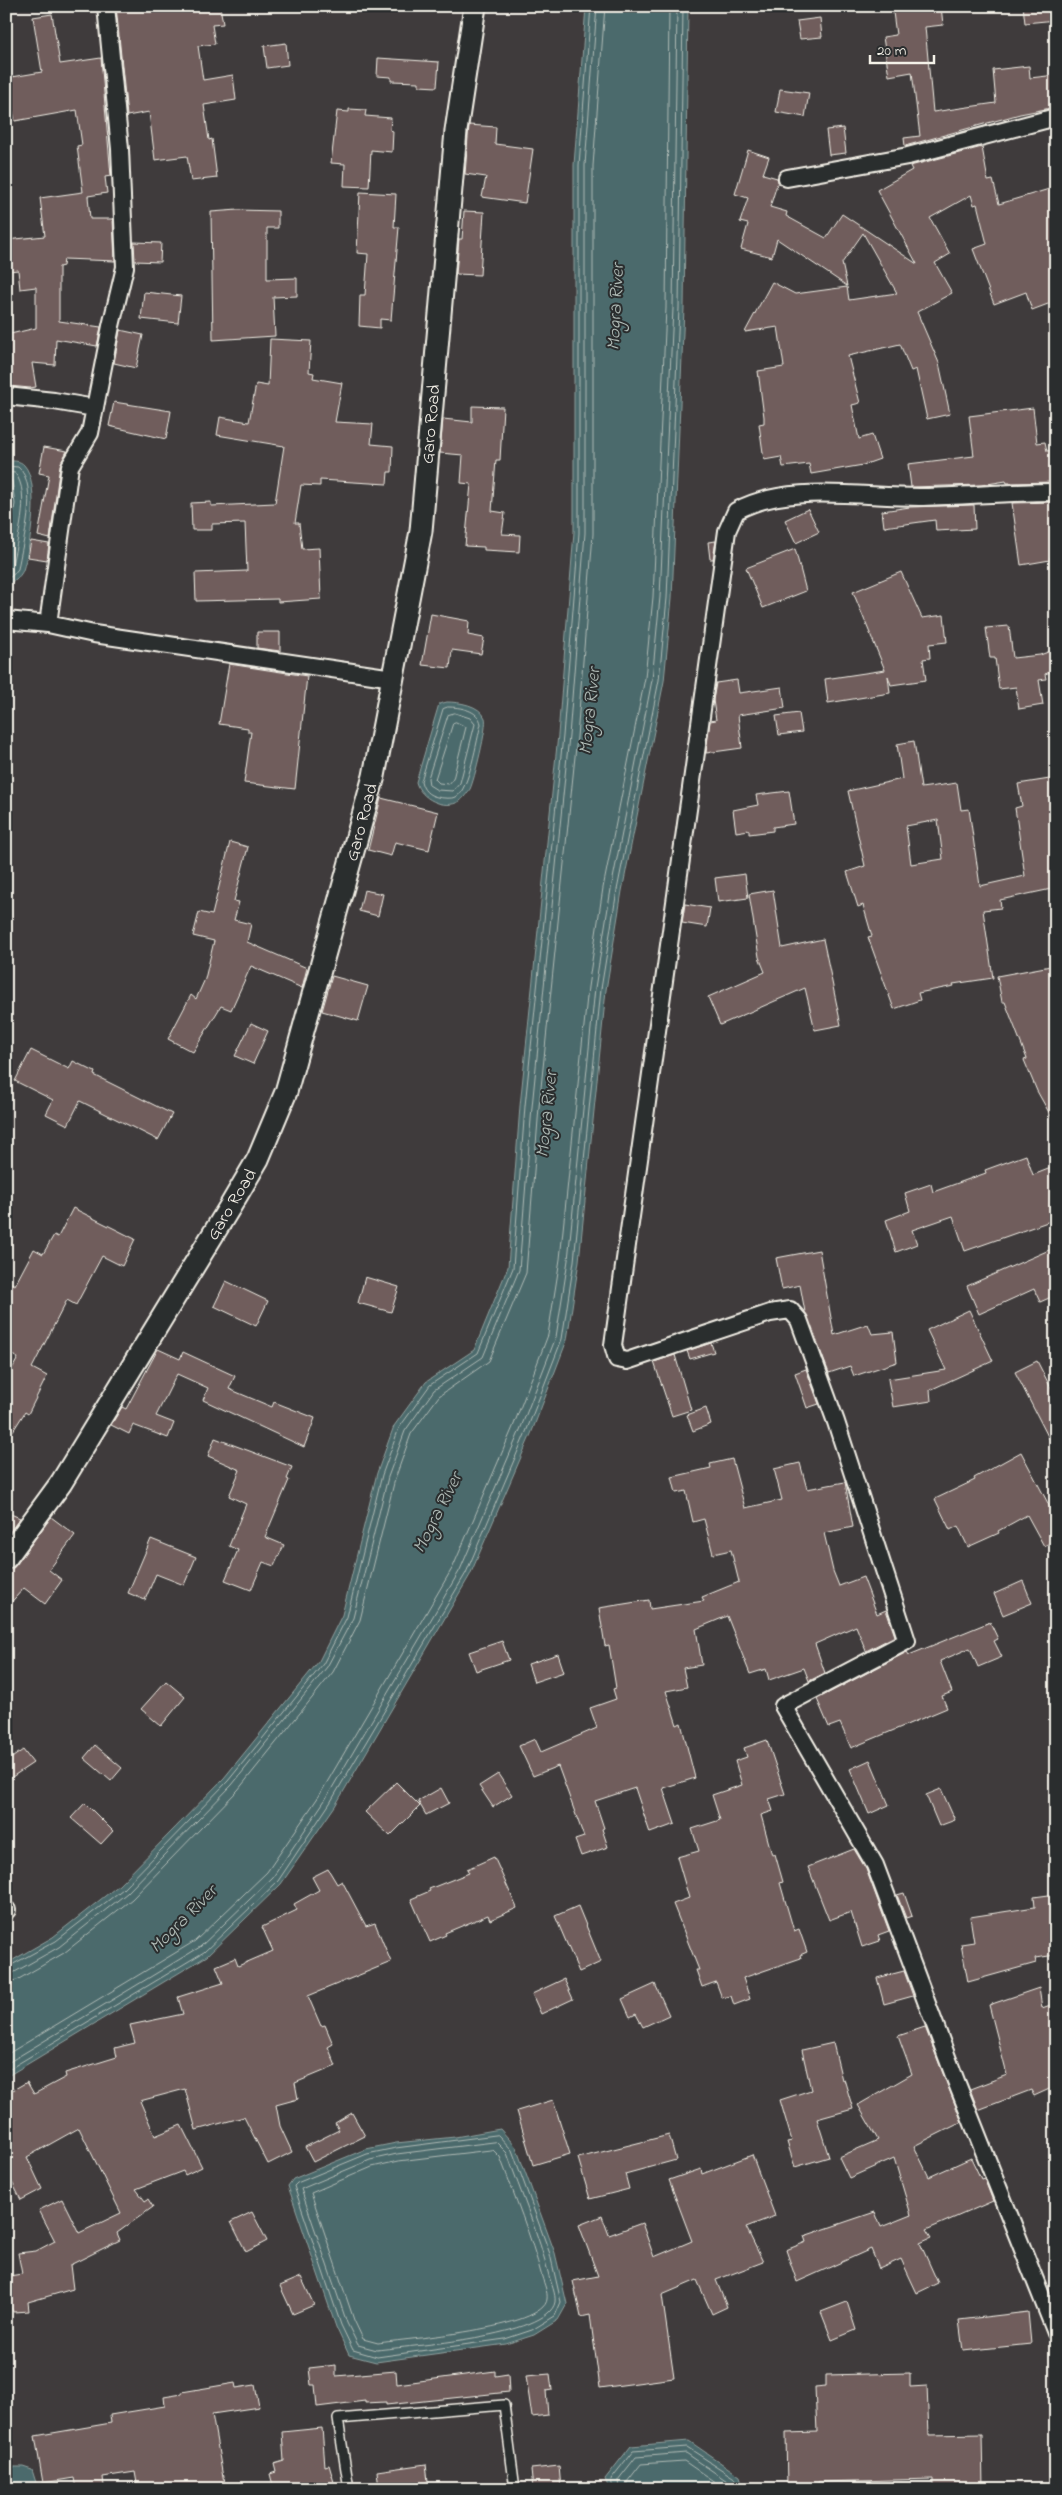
<svg xmlns="http://www.w3.org/2000/svg" width="1062" height="2495" viewBox="0 0 1062 2495" font-family="'Indie Flower',sans-serif">
<style>
.water{fill:#4b6a6c;stroke:#8fa09e}
.lines{fill:none;stroke-linecap:round;stroke-linejoin:round}
.shore{stroke:#b0bbb6;stroke-width:1}
.building{fill:#705d5c;stroke:#f4f1e8;fill-rule:evenodd}
.service-casing{stroke:#f4f1e8;stroke-width:12}
.minor-casing{stroke:#f4f1e8;stroke-width:20}
.tertiary-casing{stroke:#f4f1e8;stroke-width:25}
.service{stroke:#2a2d2e;stroke-width:9}
.minor{stroke:#2a2d2e;stroke-width:16}
.tertiary{stroke:#2a2d2e;stroke-width:21}
.labels{text-anchor:middle;stroke-width:4;stroke-linejoin:round;paint-order:stroke}
.street-label{font-size:18px;fill:#f4f1e8;stroke:#2a2d2e}
.water-label{font-size:19px;font-style:italic;fill:#b0bbb6;stroke:#2a2d2e}
</style>
<rect width="100%" height="100%" fill="#3f3b3c"/>
<filter id="ink" filterUnits="userSpaceOnUse"><feTurbulence type="fractalNoise" baseFrequency=".02" numOctaves="2"/><feDisplacementMap in="SourceGraphic" scale="10" xChannelSelector="R" yChannelSelector="G"/><feConvolveMatrix kernelMatrix="1 2 1 2 8 2 1 2 1" color-interpolation-filters="sRGB"/></filter>
<g filter="url(#ink)">
<!-- water -->
<path class="water" d="M586,6H688L684,308L672,598L664,681L622,891L606,990L579,1261L567,1340L531,1434L470,1575L335,1806L281,1884L207,1956L6,2077V1964L53,1937L119,1885L224,1778L319,1661L342,1615L377,1473L394,1426L426,1382L474,1350L508,1267L520,1106L558,735L574,532V165Z
M6,461C12,461 20,460 24,465C41,483 30,549 23,570C20,578 13,581 6,585Z
M447,702C459,702 480,705 485,718C488,725 474,781 470,789C468,792 463,799 460,801C444,811 420,798 416,782L439,704Z
M500,2129L516,2147L555,2253L567,2304L558,2320L534,2335L506,2344L376,2362L349,2355L336,2327L288,2186L293,2179L366,2149L396,2143L455,2137Z
M689,2441L740,2476L744,2489H609L605,2479L631,2446Z
M6,2467H23L32,2470L38,2489H6Z"/>
<g class="lines">
<!-- shore -->
<path class="shore" d="M6,466L18,467C40,485 22,544 18,569L12,576L6,579
M6,472L15,473C32,494 16,542 12,566L6,572
M6,480L12,481L15,504L6,556
M448,707C460,707 479,710 481,724C477,739 469,790 456,797C451,799 442,798 437,797C428,795 423,790 421,781L443,709Z
M455,713L470,718L475,724L460,783L453,791L437,790L429,785L428,778L448,715Z
M456,722L466,727L453,779L449,784L439,783L435,779L453,723Z
M6,1968L56,1941L123,1889L228,1781L323,1664L347,1617L382,1475L399,1428L430,1385L478,1353L513,1268L525,1106L563,736L579,533V165L591,6
M6,1974L13,1973L59,1947L127,1893L232,1785L327,1667L353,1618L388,1477L405,1431L434,1390L483,1357L519,1270L532,1107L569,736L585,533V165L597,6
M6,1982L17,1980L64,1953L132,1899L238,1790L333,1672L360,1620L395,1479L411,1434L439,1396L489,1361L526,1273L539,1107L577,737L593,534V166L605,6
M6,2055L195,1941L267,1872L319,1796L453,1567L513,1427L548,1335L560,1259L588,987L603,888L645,678L653,597L666,308L669,6
M6,2064L200,1947L273,1877L325,1800L460,1570L520,1430L556,1337L568,1260L595,988L611,889L652,680L660,597L673,308L677,6
M6,2071L204,1952L278,1881L330,1803L466,1573L526,1432L562,1339L574,1261L601,989L617,890L659,680L667,598L679,308L683,6
M498,2135L512,2150L550,2254L561,2302L555,2316L532,2330L505,2339L377,2357L353,2350L341,2325L294,2186L297,2183L367,2154L396,2148Z
M496,2142L507,2153C521,2194 539,2234 549,2276C551,2283 556,2294 555,2302C549,2337 408,2346 377,2350L358,2345L347,2323L301,2189L370,2160L397,2154Z
M493,2150L500,2157C515,2197 531,2236 542,2277C544,2284 548,2292 547,2299C545,2329 404,2339 378,2343L363,2339L354,2320L311,2193L372,2167L399,2161Z
M613,2489L611,2479L633,2451L687,2447L736,2479L739,2489
M619,2489L618,2480L636,2457L686,2453L730,2483L733,2489
M627,2489V2482L641,2464L684,2461L725,2489"/>
</g>
<!-- building -->
<path class="building" d="M116,6H220L223,24L212,25L215,44L198,46L203,80L233,75L236,100L204,105L209,140L212,139L217,178L191,181L187,156L155,160L149,112L127,116Z
M917,6H941L943,25L925,27L933,112L996,103L993,70L1029,66L1030,78L1056,75V107L1020,114L905,146L904,138L920,136L912,72L889,76L883,37L896,35L893,12L918,9Z
M1023,6H1056V20L1025,23Z
M52,14L60,64L101,58L111,176L105,177L107,193L88,196L90,219H113L115,261L64,259L63,266L59,267V321L101,327L97,346L56,339L55,365L32,363L36,387L30,388L9,386L6,373V335L36,328V287L20,289L18,270L9,271L6,240L45,236L40,198L83,192L77,146L82,145L77,110L15,121L13,111L6,112V78L42,72L33,17Z
M820,18L822,37L800,39L797,21Z
M286,43L288,65L267,68L264,46Z
M378,58L439,62L437,87L419,86V82L391,81V77L377,76Z
M780,89L809,93L805,117L776,112Z
M349,109L366,110L365,116L391,118L390,130L393,131L392,152L371,150L369,187L344,186L345,164L331,163L337,111L349,112Z
M469,125L496,127L495,144L533,149L525,203L482,197L486,177L465,174Z
M843,128L846,153L829,155L826,130Z
M982,147L988,181L993,180L999,204L1056,187V301L1032,310L1026,292L994,304L973,249L987,244L977,204L974,205L971,195L930,218L950,254L935,263L952,293L917,312L939,363L950,414L927,419L916,369L911,371L900,344L848,356L860,403L852,405L859,439L872,435L880,459L863,465L811,474L809,464L783,467L781,457L764,460L759,424L764,423V417L758,371L784,367L779,333L778,327L745,332L772,282L795,294L847,287L849,300L897,293L863,233L842,263L847,286L777,239L772,257L741,249L748,224L740,222L748,198L735,194L748,150L769,157L763,174L777,178L778,181L770,207L787,212L786,216L826,238L842,214L917,264L877,190L912,170L910,166Z
M360,192L396,194L394,227H399L391,320L380,319V328L359,326L360,295H365L368,254L357,253Z
M238,210L278,211V228H267V279L297,278V296L273,297L275,336L213,340L211,212Z
M464,211L484,212L480,275L456,274L459,239H462Z
M134,242L161,243L160,262L135,261Z
M144,292L181,296L178,323L141,319Z
M120,330L143,335L136,368L114,363Z
M270,339L311,341L309,372L314,373L313,378L342,383L335,422L373,424L371,444L393,446L392,472H388L387,484L320,480V486L301,485L295,523H299L302,549L319,548L321,599L278,602V599L196,601L195,573L247,571L245,523L212,524V530H192L191,503L211,502V506L275,503L284,446L217,435L220,417L249,422L256,384L268,386Z
M114,402L171,411L166,439L109,426Z
M472,406L503,407L500,460H496L492,511L505,513L502,534L520,535L519,552L484,550V547L465,546L471,484L461,483L463,455L440,453L443,419L472,422Z
M1033,408L1037,443L1045,442L1047,451L1056,450V482L1007,483L1006,481L981,485L911,487L908,464L974,456L969,416Z
M44,447L67,451L60,465L50,539L38,536L49,475L39,473Z
M1056,502V556L1050,557V560L1021,565L1012,503Z
M974,505L975,529L936,531L935,520L884,527L882,511L910,507Z
M808,509L819,532L796,543L785,520Z
M31,541L49,544L47,560L28,557Z
M716,541L713,559H710L708,542Z
M795,549L806,591L763,608L746,568Z
M901,572L922,618L944,615L947,642L929,644L930,658L923,659L926,680L891,685L888,676L890,693L828,703L825,679L885,670L853,592Z
M431,614L469,621L468,635L484,638L481,654L452,650L450,668L422,665Z
M1009,626L1013,658L1040,655L1056,649V670L1045,674L1046,679L1039,680L1043,705L1019,709L1016,687L999,689L995,658H990L986,628Z
M257,632H280V651L257,648Z
M229,664L307,676L295,789L244,783L251,732H248V728L219,724Z
M737,680L739,693L782,687L785,708L738,715L742,748L706,753L710,721L716,720L713,700L716,683Z
M799,713L802,732L779,735L776,716Z
M914,741L921,788L957,783L961,810L969,809L980,886L1025,876L1015,808L1022,806L1018,784L1056,778V888L1000,900L1001,908L983,910L993,978L953,984L954,986L918,993L920,1000L894,1009L868,937L872,936L863,905L858,907L847,872L865,866L848,791L902,779L897,744ZM938,820L943,859L911,864L906,826Z
M789,791L794,824L773,827V831L749,834V830L736,832L733,810L758,805L756,795Z
M381,798L438,812L429,850L395,842L391,856L368,850Z
M230,842L248,847L234,901L239,902L234,920L251,924L247,942L307,968L302,988L251,966L231,1010L221,1006L193,1052L168,1039L191,995L196,999L205,979L214,941L193,936L199,912L212,915Z
M745,874L748,898L718,902L715,878Z
M364,890L383,894L378,916L359,911Z
M773,890L782,948L823,939L841,1025L815,1030L805,988L720,1025L708,997L765,972L759,957L749,894Z
M685,904L710,908L707,927L682,923Z
M1056,965V1125L1037,1091L1024,1060L1027,1059L1005,1002H1002L997,976Z
M332,976L368,986L358,1021L322,1011Z
M251,1023L268,1031L253,1064L235,1056Z
M31,1050L69,1069L73,1061L95,1072L94,1075L172,1114L158,1140L80,1101L68,1125L46,1114L53,1100L15,1081Z
M1026,1155L1033,1175L1056,1166V1219L965,1251L953,1216L912,1230L917,1244L896,1252L886,1220L910,1211L905,1193L931,1184L933,1192L986,1173L985,1170Z
M73,1208L135,1239L122,1266L102,1256L76,1305L67,1300L32,1368L47,1376L28,1414L25,1412L6,1442V1380L18,1358L6,1352V1280L15,1285L34,1249L43,1254L54,1235L58,1237Z
M1056,1247V1295L1040,1302L1034,1289L979,1314L967,1286Z
M819,1250L834,1335L868,1324L872,1334L893,1332L897,1362L854,1376L850,1366L829,1373L805,1312L800,1285L782,1289L776,1258Z
M365,1277L399,1287L391,1312L358,1303Z
M226,1281L268,1301L256,1326L214,1306Z
M969,1310L993,1361L930,1390L931,1401L893,1407L888,1379L946,1370L927,1330Z
M711,1343L714,1352L690,1359L687,1351Z
M158,1349L180,1359L183,1352L235,1376L229,1389L272,1407L274,1402L315,1418L304,1447L203,1400L208,1388L177,1374L156,1416L174,1423L168,1438L133,1425L129,1434L111,1425L122,1407L126,1409Z
M675,1355L691,1410L672,1416L654,1362Z
M1037,1361L1056,1398V1452L1015,1372Z
M806,1369L819,1404L807,1408L795,1373Z
M706,1408L711,1424L693,1431L687,1415Z
M215,1438L292,1467L287,1479L289,1480L265,1537L284,1545L274,1566L263,1562L251,1590L225,1580L238,1550L229,1546L246,1504L229,1496L240,1470L208,1456Z
M1021,1452L1050,1507L1056,1504V1540L1044,1546L1027,1515L998,1531L999,1533L968,1547L958,1526L950,1530L935,1499L975,1480L974,1478Z
M732,1459L745,1508L782,1500L774,1469L800,1463L807,1489L845,1482L853,1527L824,1533L833,1571L839,1586L863,1577L877,1614L886,1610L895,1636L866,1651L856,1626L815,1644L825,1673L809,1681L804,1668L769,1680L766,1669L750,1674L727,1616L696,1629L702,1665L683,1668L687,1687L666,1691L677,1725L681,1723L695,1778L663,1788L675,1824L650,1833L635,1788L595,1801L604,1828L602,1829L608,1847L581,1856L575,1840L584,1837L558,1766L533,1776L519,1746L535,1739L541,1752L597,1728L590,1708L616,1699L613,1689L616,1688L609,1645L605,1646L599,1608L649,1600L650,1609L704,1601L702,1597L739,1582L731,1550L713,1554L704,1519L693,1522L686,1491L676,1493L672,1477L711,1468L710,1464Z
M6,1512L20,1518L6,1537Z
M51,1517L75,1535L49,1570L62,1580L45,1604L24,1588L6,1608V1570L16,1565Z
M151,1539L196,1557L184,1585L156,1574L145,1600L128,1593Z
M1023,1581L1032,1603L1003,1615L994,1594Z
M990,1622L998,1639L994,1641L1002,1657L978,1667L970,1648L940,1661L952,1692L942,1696L947,1708L851,1748L840,1723L829,1727L817,1699L907,1652L909,1655Z
M502,1641L509,1660L476,1671L469,1652Z
M558,1654L564,1672L534,1682L528,1664Z
M166,1681L185,1697L161,1726L141,1709Z
M767,1740L785,1794L769,1799L773,1811L761,1815L772,1855L775,1854L783,1882L780,1883L794,1931L799,1929L807,1952L800,1955L801,1958L743,1978L750,1999L734,2005L731,1996L722,1998L716,1982L702,1987L696,1970H699L673,1904L689,1898L677,1857L699,1851L692,1829L720,1820L712,1795L742,1785L735,1761L747,1757L744,1748Z
M95,1745L122,1768L111,1781L84,1758Z
M23,1750L33,1763L6,1781V1762Z
M870,1760L889,1805L869,1814L850,1769Z
M498,1774L512,1795L493,1807L479,1786Z
M396,1782L420,1806L390,1836L365,1812Z
M441,1788L449,1803L426,1815L418,1801Z
M941,1789L955,1820L939,1826L926,1795Z
M85,1803L113,1831L101,1844L71,1818Z
M854,1849L866,1869L889,1931L878,1935L880,1941L862,1947L851,1912L829,1920L808,1867Z
M494,1857L517,1908L490,1920L488,1915L445,1933L446,1935L430,1942L411,1899L430,1891L429,1889L469,1873L467,1869Z
M328,1869L337,1884L342,1881L366,1926L375,1923L391,1962L308,1996L321,2026L325,2025L333,2044L328,2047L336,2066L295,2083L298,2099L276,2105L280,2126L292,2152L268,2164L244,2117L196,2130L185,2089L140,2101L155,2136L181,2125L202,2167L185,2175L183,2171L136,2189L145,2201L148,2199L153,2207L117,2233L120,2240L70,2265L73,2289L28,2302L29,2311L13,2312L6,2297V2290L12,2289L9,2276L22,2274L18,2253L36,2251L55,2241L39,2210L62,2199L79,2233L121,2213L79,2128L27,2157L42,2189L21,2200L6,2170V2094L27,2082L34,2094L66,2077L65,2073L117,2057L115,2048L135,2043L130,2025L183,2014L178,1997L223,1983L216,1966L235,1958L238,1966L273,1951L262,1927L297,1910L294,1904L319,1890L312,1877Z
M904,1893L912,1916L906,1918L897,1895Z
M1056,1894V1916H1052L1056,1955L1035,1958L1036,1963L968,1982L961,1944L974,1942L970,1917L1035,1907L1034,1897Z
M578,1906L601,1962L579,1972L555,1916Z
M904,1971L913,1996L884,2004L877,1978Z
M564,1979L573,1999L541,2014L532,1994Z
M655,1984L669,2015L643,2027L636,2014L630,2017L622,1999Z
M1039,1988L1042,2008L1056,2003V2086L1034,2096L1031,2090L978,2110L970,2089L1007,2075L989,2005Z
M925,2027L962,2122L914,2146L929,2177L971,2158L981,2179L984,2178L993,2201L926,2230L931,2238L920,2243L938,2283L917,2293L901,2259L879,2269L871,2249L797,2282L786,2250L806,2242L804,2236L875,2212L881,2227L911,2215L894,2158L849,2178L839,2157L878,2140L858,2105L912,2074L898,2036Z
M833,2043L842,2080L844,2079L853,2109L817,2119L829,2157L795,2167L787,2142L792,2141L780,2100L811,2090L802,2050Z
M553,2100L570,2154L533,2165L517,2111Z
M352,2113L365,2136L313,2162L305,2147L339,2130L335,2123Z
M669,2135L676,2160L625,2174L629,2189L590,2199L578,2158Z
M752,2155L775,2216L746,2227L763,2262L716,2280L727,2307L712,2314L697,2280L662,2295L674,2378L600,2388L590,2315L581,2317L573,2281L598,2276L579,2225L602,2216L609,2235L642,2223L654,2257L692,2241L669,2180L701,2169L702,2174Z
M252,2212L267,2241L246,2252L231,2222Z
M301,2277L314,2305L293,2314L280,2286Z
M847,2302L856,2330L832,2340L821,2312Z
M1028,2312L1031,2344L963,2351L959,2320Z
M336,2365V2376L396,2371L397,2384L495,2371V2376L508,2374L509,2392L386,2405V2402L365,2403V2401L317,2407L315,2385H311L309,2368Z
M910,2373V2387L927,2386L929,2435L982,2434L983,2489H933V2479L818,2482V2489H787L786,2433L817,2432L815,2387L826,2386V2375Z
M550,2374L552,2390L546,2391L548,2415L532,2417L526,2376Z
M235,2383L236,2388L255,2385L259,2407L212,2414L225,2489H138L135,2472L103,2477L104,2486L90,2489H76L74,2478L43,2483L35,2436L111,2423L110,2415L165,2406L164,2397L182,2394V2392Z
M322,2428L325,2466L329,2465L336,2489H274L270,2474L276,2472L274,2464L284,2461L282,2432Z
M426,2464L428,2482L401,2485V2489H379L377,2471Z
M559,2466L561,2489H533L531,2469Z"/>
<g class="lines">
<!-- service casing -->
<g class="service-casing">
<path id="service" d="M349,2489L338,2419L504,2405L515,2489"/>
</g>
<!-- minor casing -->
<g class="minor-casing">
<path id="minor" d="M787,178L908,156L1056,117
M6,396L54,401L95,408
M1056,492C1011,492 967,496 923,497C865,498 788,482 736,511L727,531L613,1345L617,1359L627,1361L770,1313L790,1310L799,1320L836,1422L907,1641L783,1706L875,1865L956,2081L1056,2333
M6,620L48,624L94,634L393,678
M48,624L70,466L90,433L111,326L125,267L120,149L106,6
M6,1910H7"/>
</g>
<!-- tertiary casing -->
<g class="tertiary-casing">
<path id="tertiary" d="M6,1558L61,1483L231,1205L258,1159L286,1092L374,776L421,531L456,131L475,6"/>
</g>
<!-- service -->
<use href="#service" class="service"/>
<!-- minor -->
<use href="#minor" class="minor"/>
<!-- tertiary -->
<use href="#tertiary" class="tertiary"/>
</g>
</g>
<g class="labels">
<!-- street labels -->
<g class="street-label">
<text transform="translate(430 424) rotate(-85)" y="6">Garo Road</text>
<text transform="translate(361 822) rotate(-75)" y="6">Garo Road</text>
<text transform="translate(231 1204) rotate(-59)" y="6">Garo Road</text>
</g>
<!-- water labels -->
<g class="water-label">
<text transform="translate(614 307) rotate(-87)" y="7">Mogra River</text>
<text transform="translate(588 711) rotate(-84)" y="7">Mogra River</text>
<text transform="translate(545 1114) rotate(-84)" y="7">Mogra River</text>
<text transform="translate(436 1512) rotate(-63)" y="7">Mogra River</text>
<text transform="translate(182 1918) rotate(-45)" y="7">Mogra River</text>
</g>
</g>
<!-- margin -->
<rect width="1062" height="2495" fill="none" stroke="#2a2d2e" stroke-width="25"/>
<rect x="12" y="12" width="1037" height="2470" fill="none" stroke="#f4f1e8" stroke-width="2" filter="url(#ink)"/>
<!-- scale -->
<path d="M870 55v8h64v-8" fill="none" stroke="#f4f1e8" stroke-width="2.5"/>
<text x="877" y="55" font-size="15" fill="#f4f1e8" stroke="#2a2d2e" stroke-width="4" paint-order="stroke">20 m</text>
</svg>
